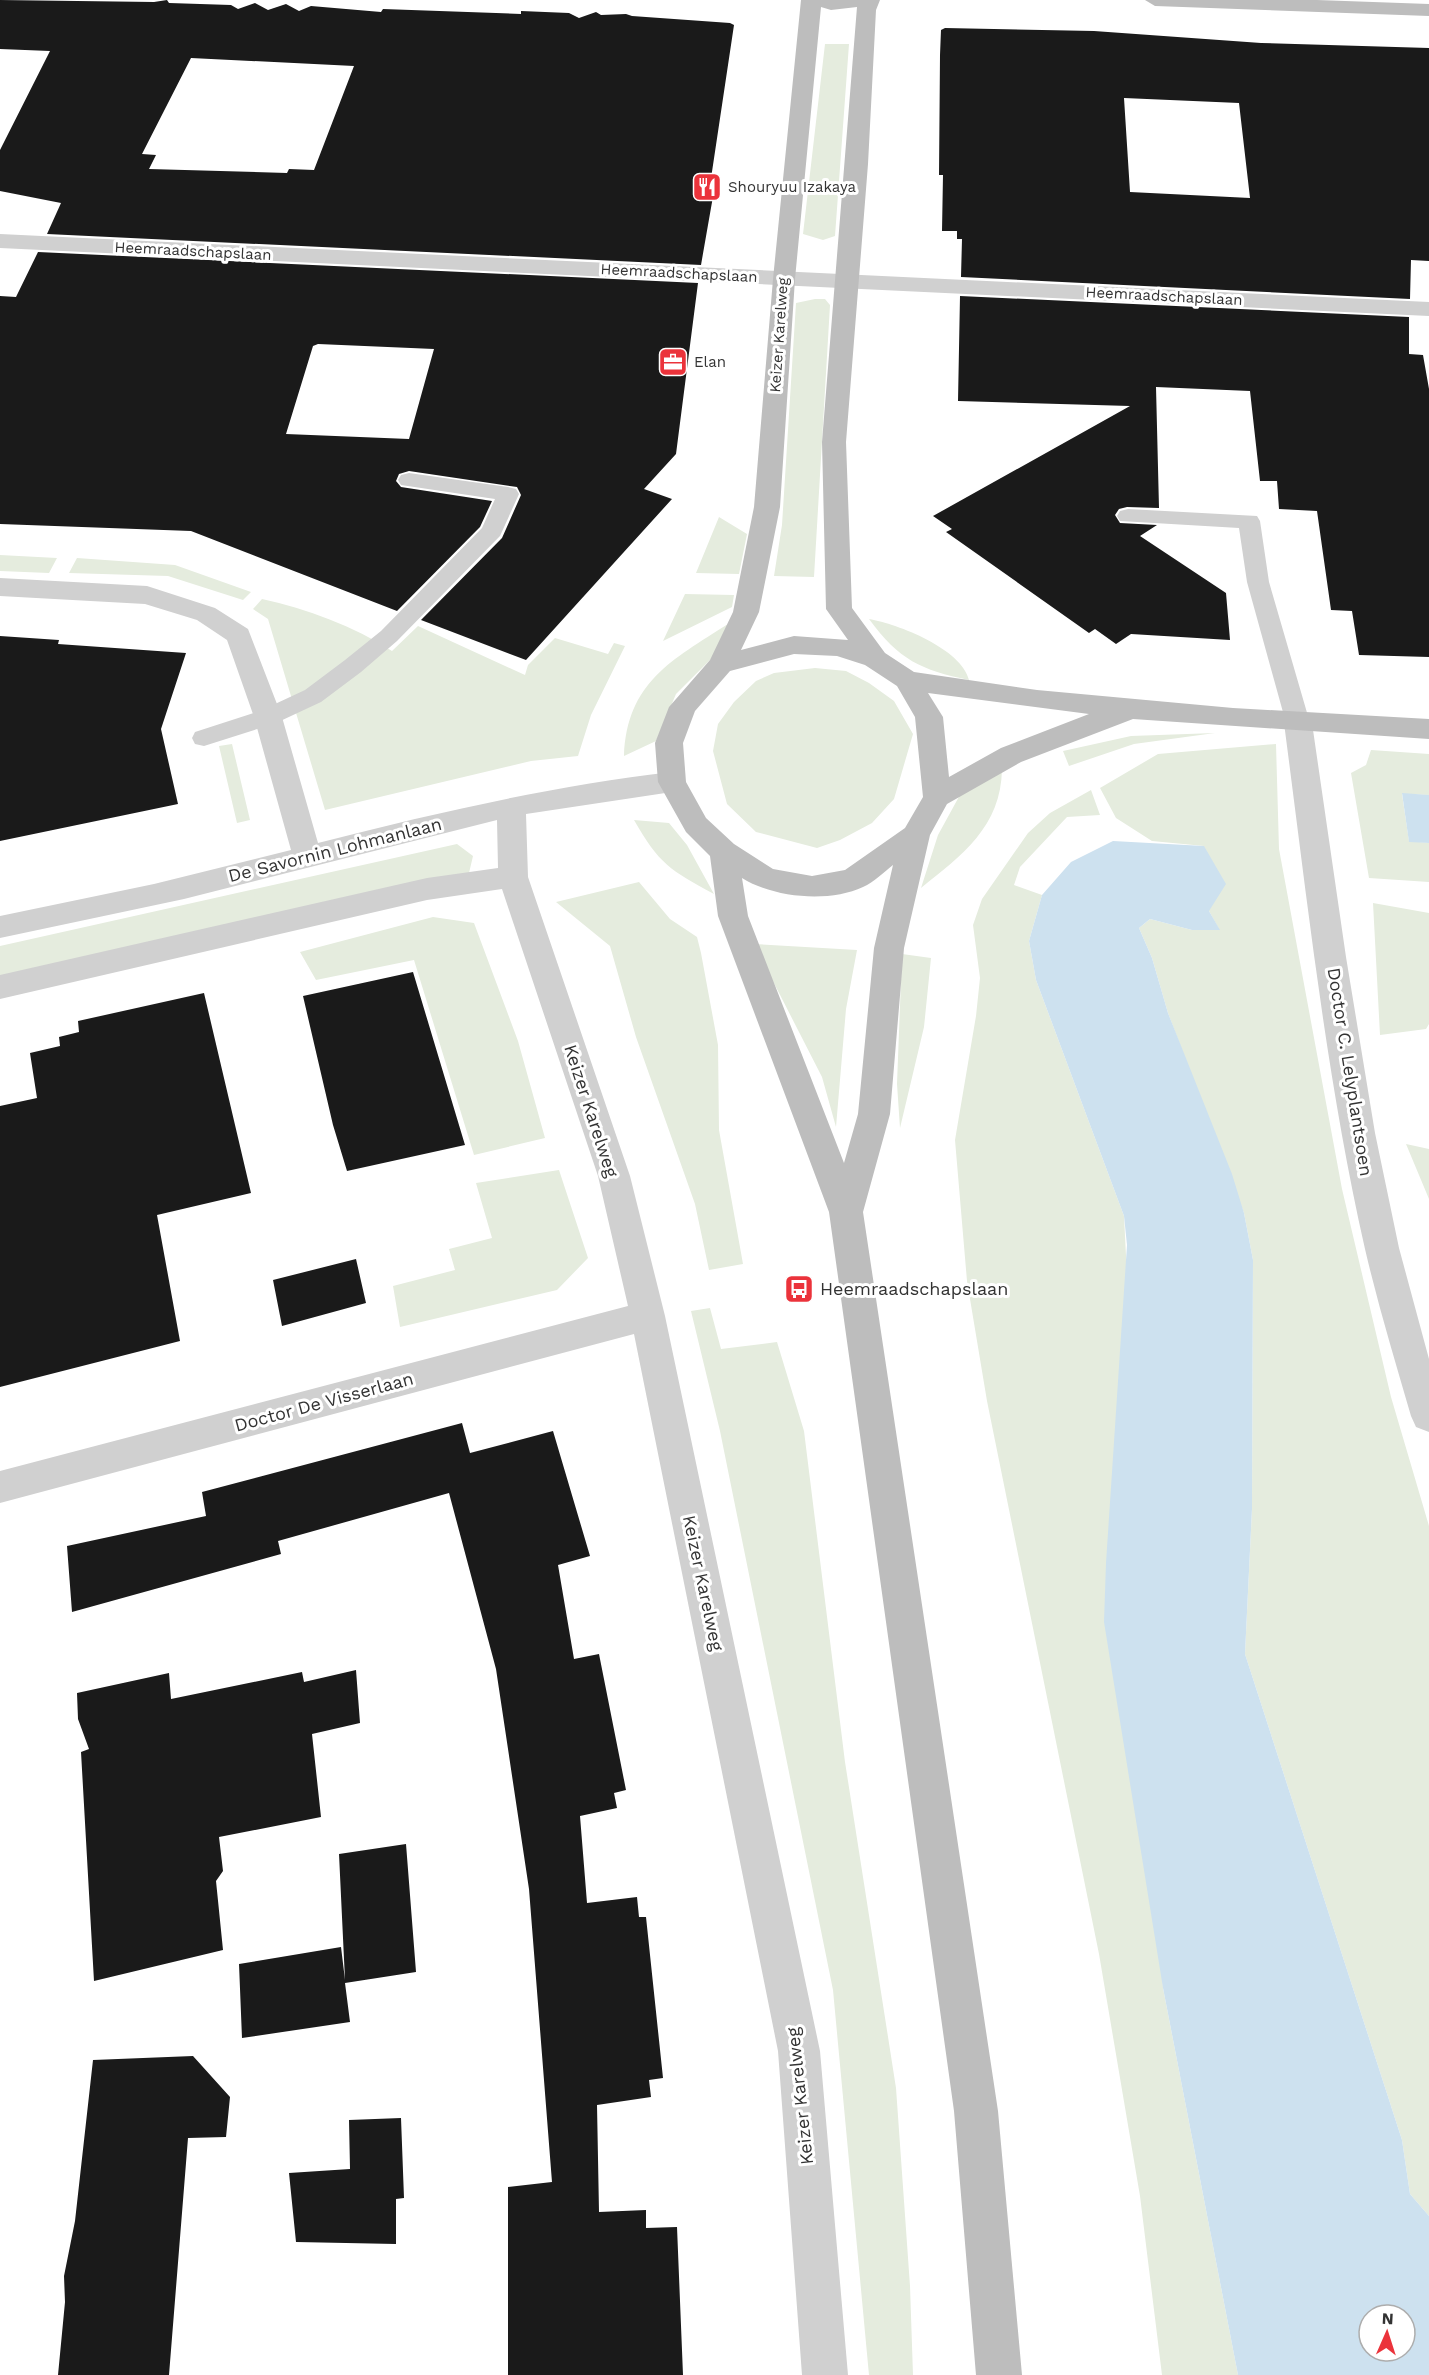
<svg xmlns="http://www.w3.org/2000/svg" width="1429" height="2375" viewBox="0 0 1429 2375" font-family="'Work Sans',sans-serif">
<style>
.green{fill:#e5ecde}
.water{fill:#cde1ef;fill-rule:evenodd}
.building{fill:#1a1a1a;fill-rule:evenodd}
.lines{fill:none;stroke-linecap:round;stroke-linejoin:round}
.lane{fill:#d0d0d0;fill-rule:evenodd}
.street{fill:#d0d0d0;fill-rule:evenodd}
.secondary{fill:#bdbdbd;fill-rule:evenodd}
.labels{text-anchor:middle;stroke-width:6;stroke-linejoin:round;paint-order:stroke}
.far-poi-label{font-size:15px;fill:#333;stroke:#fff;text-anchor:start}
.far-street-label{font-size:15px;fill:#333;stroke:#fff}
.street-label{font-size:18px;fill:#333;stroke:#fff}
.poi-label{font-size:18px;fill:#333;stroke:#fff;text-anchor:start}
</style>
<rect width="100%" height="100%" fill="#fff"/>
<!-- green -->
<path class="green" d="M825,44H849L835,236L823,240L803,234Z
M815,299H825L830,305L814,577L774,576L782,525L796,303Z
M719,517L747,534L739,574L696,573Z
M0,555L57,558L49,573L0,571Z
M77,558L175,565L251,592L243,600L168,576L69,573Z
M685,594L734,595L732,607L663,641Z
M262,599C307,609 354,626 392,651L418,626L525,675L528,665L555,638L608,654L614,643L625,646L591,715L578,756L531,761L325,810L268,619L253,609Z
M869,619C898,624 962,649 969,680C921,670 899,660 869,619Z
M728,624L713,657L676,694L656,741L624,756C627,682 672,660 728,624Z
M815,668L846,671L869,683L894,701L913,734L894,799L872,823L840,840L817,848L756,832L727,804L713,751L718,724L734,702L756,681L774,673Z
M1215,733L1134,744L1069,766L1063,751L1131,736Z
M232,744L250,820L237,823L219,746Z
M1276,744L1279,849L1342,1189L1391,1397L1429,1526V2216L1410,2194L1402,2140L1245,1654L1252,1509L1253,1260L1244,1213L1168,1013L1152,958L1139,928L1150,919L1192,930L1219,929L1209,911L1204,846L1152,841L1116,818L1100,788L1158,754Z
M1371,750L1429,754V795L1402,794L1409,841L1429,843V882L1369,878L1351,773L1366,765Z
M1002,769C1001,827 962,855 921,888L938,835L961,793Z
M1091,790L1100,815L1067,817L1020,867L1014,885L1042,895L1029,941L1036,980L1124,1216L1163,1988L1238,2375H1162L1140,2196L1099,1954L987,1401L967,1281L955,1140L976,1016L980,978L973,925L982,899L1028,833L1050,813Z
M634,820L669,823L687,845L714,894C670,870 659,864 634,820Z
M457,844L473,856L469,873L0,977V946Z
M639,882L670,919L697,937L701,953L718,1045L719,1130L743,1264L709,1270L695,1204L636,1037L610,946L556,902Z
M1373,903L1429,913V1024L1426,1029L1380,1035Z
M433,917L474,923L518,1041L545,1138L474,1155L414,960L316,980L300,952Z
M754,944L857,950L846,1009L836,1127L822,1077Z
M902,954L931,958L924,1027L900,1128L897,1084Z
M1406,1144L1429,1149V1199Z
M559,1170L588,1258L557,1290L400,1327L393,1286L455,1270L449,1249L492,1238L476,1183Z
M710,1308L721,1349L777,1342L804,1431L845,1762L896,2088L910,2286L913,2375H869L833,1990L720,1431L691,1311Z"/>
<!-- water -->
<path class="water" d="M1402,793L1429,795V843L1409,842Z
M1113,841L1204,846L1226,884L1209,911L1220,930H1192L1150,919L1139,928L1152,958L1168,1013L1232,1174L1244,1213L1253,1260L1252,1509L1245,1654L1402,2140L1410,2194L1429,2216V2375H1238L1163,1988L1104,1622L1106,1563L1127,1245L1124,1216L1036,980L1029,941L1042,895L1071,862ZM1369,2315H1405V2351H1369Z"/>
<!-- building -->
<path class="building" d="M0,0L154,2L167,0L169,3L231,5L238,9L255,3L268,10L286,4L299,11L311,6L381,12L383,9L521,14V11L569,13L579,18L596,12L601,15L626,14L632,16L730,23L734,25L710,185H715L701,265L47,234L61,203L0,191V150L50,51L0,49ZM191,58L354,66L314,170L289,169L287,173L149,169L156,155L142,154Z
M945,28L1094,31L1261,43L1429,48V261L1411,260L1410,299L961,277L962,239H957V231H942L943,175H939L940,55L941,30ZM1124,98L1239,103L1250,198L1130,192Z
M38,252L698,283L676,454L644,489L672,499L526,660L421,620L502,538L521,495L517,487L409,471L399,474L396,481L401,487L492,501L480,527L397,611L191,531L0,524V296L16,297ZM318,344L434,349L409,439L286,434L313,346Z
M960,296L1409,317V354L1423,355L1429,389V657L1359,655L1352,611L1331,610L1317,511L1279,509L1277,481H1260L1250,391L1156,387L1159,508L1127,507L1119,509L1115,515L1120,523L1157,525L1140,536L1226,593L1230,640L1131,634L1116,644L1095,629L1089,633L946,532L952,529L933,516L1130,406L958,401Z
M0,636L59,640L58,644L186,653L161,729L178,804L0,841Z
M413,972L465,1145L347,1171L333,1125L303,996Z
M204,993L251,1193L157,1215L180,1341L0,1387V1106L37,1098L30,1053L60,1046L59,1037L79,1032L78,1021Z
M356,1259L366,1303L282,1326L273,1280Z
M462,1423L470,1453L553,1431L590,1556L558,1565L574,1659L599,1654L626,1790L614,1793L617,1808L580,1816L587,1903L637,1897L639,1917H646L663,2078L649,2080L651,2097L597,2105L599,2212L646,2210V2228L677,2227L683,2375H508V2187L552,2182L529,1889L496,1669L449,1493L278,1541L281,1554L72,1612L67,1546L206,1516L202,1492Z
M356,1670L360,1723L312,1734L321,1817L219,1837L223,1871L216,1881L223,1950L94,1981L81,1752L89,1749L78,1719L77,1693L169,1673L171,1699L302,1672L304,1682Z
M406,1844L416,1972L345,1983L350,2022L242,2038L239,1964L341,1947L345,1980L339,1854Z
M193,2056L230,2097L226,2137L188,2138L169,2375H58L65,2302L64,2276L75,2221L93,2060Z
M401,2118L404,2198L396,2199V2244L296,2242L289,2173L350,2169L349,2120Z"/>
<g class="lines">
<!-- lane -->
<path class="lane" d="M409,473L508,487L516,489L519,494L500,536L397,641L361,672L321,702L276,723L204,746L195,744L192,738L195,732L260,711L305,690L345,660L381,631L482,528L495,499L401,485L398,480L401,475Z
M1128,509L1257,516L1260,521L1269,582L1310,723L1306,729L1298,731L1290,729L1286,723L1247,582L1239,528L1120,521L1117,516L1120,511Z"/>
<!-- street -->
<path class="street" d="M0,234L1429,302V316L0,248Z
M0,578L147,586L215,608L248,629L282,717L318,843C435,813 552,786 672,772L682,775L686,782L682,789L672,792L526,814L528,877L630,1176L665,1316L820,2051L848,2375H802L778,2051L634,1334L0,1503V1471L628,1306L598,1176L502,889L427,900L0,999V975L427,878L498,868L497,820L184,899L0,938V916L154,884L291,850L254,717L227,640L197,620L145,604L0,596Z
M1298,713L1308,716L1312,723L1346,957L1375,1133L1399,1248L1429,1359V1432L1416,1427L1411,1416C1395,1361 1378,1305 1365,1249C1326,1077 1307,898 1284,723L1288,716Z"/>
<!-- secondary -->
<path class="secondary" d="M801,0H880L876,10L868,164L846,442L852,608L885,653L914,672L1037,690L1233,708L1429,719V739L1133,719L1021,762L947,804L930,835L904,948L890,1114L863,1212L998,2111L1022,2375H976L954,2111L829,1212L718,916L710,856L686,832L658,782L655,743L669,707L710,660L733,612L754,507L773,279ZM821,7L831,10L857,7L822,442L826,609L848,640L794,636L741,650L759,612L780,507L795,279ZM794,654L837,656L865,665L897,686L915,717L923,797L905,828L845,870L812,876L773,869L734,844L706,818L686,782L683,743L695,711L730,671ZM928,693L1089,714L1001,748L949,777L943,717ZM893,865L874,948L858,1114L844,1163L748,916L742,878C774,898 829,903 863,887C874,882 884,872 893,865Z
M1145,0H1317L1429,4V16L1155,6Z"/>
</g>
<!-- icons -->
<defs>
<g id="restaurant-square" transform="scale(1.5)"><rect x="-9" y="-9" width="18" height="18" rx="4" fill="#eb333b" stroke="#fff"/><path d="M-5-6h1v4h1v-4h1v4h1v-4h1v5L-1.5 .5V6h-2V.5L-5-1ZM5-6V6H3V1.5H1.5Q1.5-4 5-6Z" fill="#fff"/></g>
<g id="office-square" transform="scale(1.5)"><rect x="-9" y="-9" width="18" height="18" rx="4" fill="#eb333b" stroke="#fff"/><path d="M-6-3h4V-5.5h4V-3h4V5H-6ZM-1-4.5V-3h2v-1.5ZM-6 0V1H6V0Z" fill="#fff"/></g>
<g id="bus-square" transform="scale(1.5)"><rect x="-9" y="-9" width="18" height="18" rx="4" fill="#eb333b" stroke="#fff"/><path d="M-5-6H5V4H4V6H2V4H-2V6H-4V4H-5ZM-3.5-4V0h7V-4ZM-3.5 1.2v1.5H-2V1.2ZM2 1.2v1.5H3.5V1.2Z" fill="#fff"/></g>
</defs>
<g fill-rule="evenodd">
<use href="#restaurant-square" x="707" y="187"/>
<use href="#office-square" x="673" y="362"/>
<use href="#bus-square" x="799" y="1289"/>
</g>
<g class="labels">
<!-- far-poi labels -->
<g class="far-poi-label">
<text x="728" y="192">Shouryuu Izakaya</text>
<text x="694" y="367">Elan</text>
</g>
<!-- far-street labels -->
<g class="far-street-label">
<text transform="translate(193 251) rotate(3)" y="5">Heemraadschapslaan</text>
<text transform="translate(679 273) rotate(3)" y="5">Heemraadschapslaan</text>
<text transform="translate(1164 296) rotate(3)" y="5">Heemraadschapslaan</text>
<text transform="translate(779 335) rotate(-86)" y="5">Keizer Karelweg</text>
</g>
<!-- street labels -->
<g class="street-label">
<text transform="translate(335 850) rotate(-14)" y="6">De Savornin Lohmanlaan</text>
<text transform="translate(1350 1072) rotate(81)" y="6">Doctor C. Lelyplantsoen</text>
<text transform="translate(591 1111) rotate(72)" y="6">Keizer Karelweg</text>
<text transform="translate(324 1402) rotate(-15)" y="6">Doctor De Visserlaan</text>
<text transform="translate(703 1583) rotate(78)" y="6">Keizer Karelweg</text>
<text transform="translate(800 2096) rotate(-96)" y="6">Keizer Karelweg</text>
</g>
<!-- poi labels -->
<g class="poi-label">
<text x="820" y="1295">Heemraadschapslaan</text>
</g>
</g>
<!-- north arrow -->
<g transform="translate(1387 2333) rotate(3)"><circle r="28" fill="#ffffff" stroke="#adadad" stroke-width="1.5"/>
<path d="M0-4.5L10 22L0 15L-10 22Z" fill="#eb333b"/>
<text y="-9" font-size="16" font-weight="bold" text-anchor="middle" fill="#333333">N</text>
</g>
</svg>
